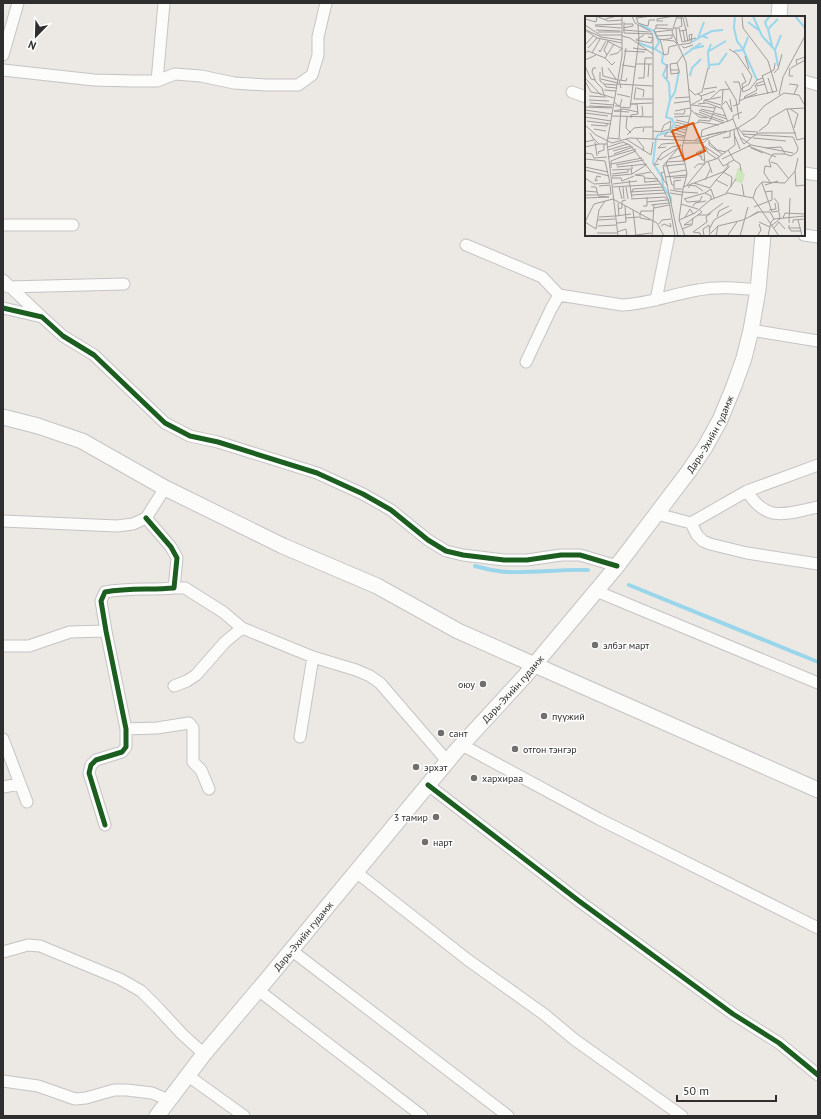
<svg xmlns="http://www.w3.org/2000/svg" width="821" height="1119" viewBox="0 0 821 1119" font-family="'PT Sans',sans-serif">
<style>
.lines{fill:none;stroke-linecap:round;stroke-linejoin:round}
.stream{stroke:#99d6ec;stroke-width:4}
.street-casing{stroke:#c5c4c5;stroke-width:13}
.secondary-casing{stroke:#c5c4c5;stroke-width:17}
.street{stroke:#fcfcfb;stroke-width:11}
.secondary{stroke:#fcfcfb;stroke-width:15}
.cycleway-casing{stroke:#fff;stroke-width:8}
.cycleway{stroke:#1b5e20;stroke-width:5}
.poi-dot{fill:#706f6e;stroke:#fff;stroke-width:1.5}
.labels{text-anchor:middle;stroke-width:3;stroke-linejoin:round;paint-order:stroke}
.street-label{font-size:10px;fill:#2e2e2e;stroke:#fff}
.poi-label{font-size:10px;fill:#2e2e2e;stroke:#fff;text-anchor:start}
.inset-river{fill:none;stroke:#99d6ec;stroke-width:2}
.inset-road{fill:none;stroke:#a09e9b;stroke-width:1}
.view{fill:#df570e;fill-opacity:0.15;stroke:#df570e;stroke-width:2}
.inset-edge{fill:none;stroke:#2e2e2e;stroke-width:2}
</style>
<rect width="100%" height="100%" fill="#ece8e4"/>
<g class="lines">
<!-- stream -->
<path class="stream" d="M475,566C486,569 497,572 509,572C535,573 562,569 588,570
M629,585L818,662"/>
<!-- street casing -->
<g class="street-casing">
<path id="street" d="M3,55L18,3
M3,70L94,80L133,81H157L175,74L201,76L234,83L266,85H298L312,75L318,55V37L326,3
M157,81L164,3
M804,81L818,85
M572,92L586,97
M804,173L818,175
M3,225H73
M804,235L818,237
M466,245L542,277L559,295
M3,280L41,316
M8,287L124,284
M656,300L669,235
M3,308L42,317L63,336L94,355L165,423L190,436L218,442L317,473L363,494L391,510L428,540L446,551L463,555L504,560H527L561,555H580L617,566
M751,330L818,341
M526,362L551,309L559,295L622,305C648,304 673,294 698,290C718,286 738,288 758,290
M747,491C767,524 787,513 818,507
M657,514L691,523L697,535L703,541L710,544L747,553L818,564
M3,521L117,526L133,524L146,518L165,488
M691,523L747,491L818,465
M174,588H185L223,612L242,628L313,657L356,670L370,676L380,683L448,762
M596,591L818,683
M3,646H29L70,632L106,631
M174,686L187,681L196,675L225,642L242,628
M126,729L157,728L189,723L193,728V762L201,770L209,789
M300,737L313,657
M3,739L27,802
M462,745L599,819L818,928
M428,785L579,901L733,1014L779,1043L818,1075
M3,787L20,784
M105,825L89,773L91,765L96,760L122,752L126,747V729L106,631L101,601L105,592C128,588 151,590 174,588L177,558L171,547L146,518
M356,872L468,960L545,1015L575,1040L682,1116
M291,950L508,1116
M3,952L28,945L40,946L120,979L141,991L158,1008L182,1034L204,1054
M258,990L422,1116
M187,1075L244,1116
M3,1081L38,1086L75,1099L86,1098L114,1090H127L152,1093L169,1100"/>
</g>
<!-- secondary casing -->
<g class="secondary-casing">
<g id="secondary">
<path d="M779,17L780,3"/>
<path d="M3,417L38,426L82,441L165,488L283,546L377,586L458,631L818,790"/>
<path id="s1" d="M157,1116L204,1054L269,977L456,751L525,676L617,566L689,471L705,447L720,420L734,386L744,358L751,330L758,290L763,235"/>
</g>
</g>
<!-- street -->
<use href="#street" class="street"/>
<!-- secondary -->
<use href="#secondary" class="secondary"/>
<!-- cycleway casing -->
<g class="cycleway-casing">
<path id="cycleway" d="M3,308L42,317L63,336L94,355L165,423L190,436L218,442L317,473L363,494L391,510L428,540L446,551L463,555L504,560H527L561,555H580L617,566
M428,785L579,901L733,1014L779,1043L818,1075
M105,825L89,773L91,765L96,760L122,752L126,747V729L106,631L101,601L105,592C128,588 151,590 174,588L177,558L171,547L146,518"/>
</g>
<!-- cycleway -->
<use href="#cycleway" class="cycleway"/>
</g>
<!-- markers -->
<g class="poi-dot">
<circle cx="595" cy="645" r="4"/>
<circle cx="483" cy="684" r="4"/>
<circle cx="544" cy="716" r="4"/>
<circle cx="441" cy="733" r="4"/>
<circle cx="515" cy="749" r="4"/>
<circle cx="416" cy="767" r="4"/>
<circle cx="474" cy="778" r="4"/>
<circle cx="436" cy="817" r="4"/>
<circle cx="425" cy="842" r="4"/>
</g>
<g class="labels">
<!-- street labels -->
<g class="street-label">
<text dy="4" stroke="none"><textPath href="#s1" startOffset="879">Дарь-Эхийн гудамж</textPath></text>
<text dy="4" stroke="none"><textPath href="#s1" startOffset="556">Дарь-Эхийн гудамж</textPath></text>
<text dy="4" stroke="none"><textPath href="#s1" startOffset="232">Дарь-Эхийн гудамж</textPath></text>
</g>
<!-- poi labels -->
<g class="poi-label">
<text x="603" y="649">элбэг март</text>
<text x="475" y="688" text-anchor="end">оюу</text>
<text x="552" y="720">пүүжий</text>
<text x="449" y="737">сант</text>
<text x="523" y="753">отгон тэнгэр</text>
<text x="424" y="771">эрхэт</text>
<text x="482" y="782">хархираа</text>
<text x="428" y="821" text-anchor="end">3 тамир</text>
<text x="433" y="846">нарт</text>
</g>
</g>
<!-- overview -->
<g transform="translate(585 16)">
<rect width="220" height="220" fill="#ece8e4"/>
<path d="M153,152H156L160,159L157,168L149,164Z" fill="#cee6be"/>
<path class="inset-river" d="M150,0L149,12L152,25L158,33L172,64M168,0L177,20L190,34L193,50M210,0L220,12M163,6L175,15M55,9L69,15L74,26L70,33L78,38L77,46L82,50L78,59L84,67L85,84L81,101L87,103L89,108L84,116L73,119L71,122L68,147L77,161L78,170L86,182V187M182,12L180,6L185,0M117,20L127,15L138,14M113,22L119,6M107,26L117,20L123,22M54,27L70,33M187,30L183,13L193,3M106,33L119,30M190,34L196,19M124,35L141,25M149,35L158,34L163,21M99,39L116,27M123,49L134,48L142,37M124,53L123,36L126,28M105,60L107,52L116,43M85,84L90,76L94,55"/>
<path class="inset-road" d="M11,0L23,5L37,4M47,0L50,7L65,15L68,21V124M51,0L53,7L59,9L63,10L64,4H70M92,0L87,16L101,46L106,96L97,132L102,158L98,173L94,204L100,220M98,0L101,2L103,11M157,0L158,12L183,45L192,75M52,2L66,0M92,2H98L101,14L102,13M0,3L11,6L12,1M20,3L32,0M78,5H72V3L89,0M39,6V17L68,18M0,9L15,19H37M10,9L37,8M10,10L36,12M94,11L97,10L96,0M38,12L48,10V8H39M71,12V9H83M88,12H94L97,26L111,22M91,12L92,27M87,13L71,12L69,14L73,23L89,25L92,28M0,14L12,22L37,27M1,14L16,21L37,24M11,14L35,15M38,14L64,16M98,14L100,26M95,15L101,14L103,26M13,16H37M70,16L87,14M59,19L51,24L66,27L68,22L63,21M37,20L45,22L68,38M72,20L88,19M75,23L79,39L83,38L84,31L92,29M78,24L87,22V19M22,25L38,33M0,29L8,20M93,29L106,27L107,18L104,19L105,25M97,30L99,32L108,29M3,32L12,22M48,32L62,34M144,33L152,38L167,60L164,68L156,73L154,88L148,90M14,34L15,36L21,25M39,35L60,36M0,37L3,35L20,42L27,49L30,46M7,37L15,23M22,39L19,34L23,26M25,39L33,37L36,33M160,40L164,53M20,42L29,28M0,44L11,39M50,48H67M82,48V63M212,48L211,44L220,41M37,49L50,51M0,50L6,63L10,64M17,51L18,60L33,64M11,52H8L7,56L11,66L17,72L19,79M23,52L31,63M205,52L204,60H208M206,52L220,44M85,54H94L92,47M94,54V57L86,58L85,48L92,47L98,39M15,56V65L19,68M157,57L161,66L157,68L158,72M189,57L193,53L197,38M177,59L183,78M177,60L189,54L190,47M63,61L64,48M0,62L15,78L29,82M53,62H59L60,42H67M183,62L188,77M16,63L33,67M36,64L41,32M0,65L6,76L16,78M140,65L151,84L154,103M179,65L171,68L172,70L180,68M148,66H154L156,73M32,68L68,70M204,68L213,69L209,78M32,72L21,71L19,68L32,69M36,72L34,64L41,65L42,62M52,72L59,74L58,81M157,72L158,76L165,73L172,64L178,62M104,73L110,79L117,76L123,52M119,73L132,71M19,74L31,75M32,78L45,81M113,78L116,80L130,75M194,79L198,61L220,20M4,80L21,81M159,81L172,74L170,69M90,82L104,81M126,82L135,74L145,73M159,82L192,75M49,83H68M49,83L51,71M145,83L147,96M4,84L24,85M120,84L136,81M154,85L172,77M29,86L35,91L45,92L54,23L53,9M5,87L29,89M89,87L105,85M119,87V84L136,89L143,106M46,88L67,87M113,88L122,87L138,93M137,88L138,74M106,89L117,83L116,80M107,89L130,92M137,89L141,85L147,96M4,90L27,91M30,90H35L37,83M0,91L27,92M116,93L129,96M202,93L212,124L220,122M205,93L213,98L209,112M0,94L27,98M106,94L114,101L122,102M114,94L142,103M29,95L39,93L53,96M29,95L44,96M90,95L105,92M114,96L127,101M0,97L23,100M110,97L139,107M129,97L141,100M89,98H99L100,94M27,100L68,101M0,101L26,105M42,101L41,112L46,117M55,101L58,99L57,90M89,101L104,100M127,101L139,105M46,102V99L53,98L52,88H46M148,103L155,121L166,129M184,103L201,93L220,92M91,104L104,107M2,105L26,108M90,106L102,109M113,106L114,104L125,105L131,90M0,109L11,119L27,127L45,122L114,125L153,112L170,101L179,90L199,77L214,79L220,90M6,109L22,110V107M90,109L102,112M104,109L115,106L134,109M89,111L101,114M153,112L158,118L208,121L213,132L212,136L206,140L200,138L196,131L181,132M9,113L21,115M87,113L101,117M68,115L76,116L79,109L86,105L85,113L76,116M157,115L173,116M174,115L183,108L185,103M58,116L59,111H68M83,116L79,120L99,121M85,116L100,120M149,118L155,133M158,118L159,120L166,122L173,117H211M42,119L49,112L58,111M122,119L142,115M116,121L136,116M23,122L36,123M34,122L36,91M51,122L59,132L58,135M138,122L145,121V115M155,122L159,128L166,122M168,122L201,125M9,123L14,128H22M41,123L66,139L68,126M110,124L116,121L117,114L143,105L148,103V100L157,96M124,124V129L137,138M0,126L9,124L5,117M10,126L12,140M124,126L132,134L141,136M99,127H118L124,122M116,128L135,141M118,128L120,147M120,130L123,137L132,143M163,130L191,141M0,131L14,128M23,131L38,126L45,129L76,168M81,131L73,132L77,128L90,127M166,132L178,137M23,134L43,128M28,135L46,130M115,135L117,144H120M0,137L7,138L9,142L22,141M14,138L13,136L19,134V128M29,138L48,131M24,141L51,133M72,142L75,144L93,132M117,142L111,137L119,133M133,142L138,150L143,148M0,143L20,145L25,167M84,143L98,139M137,143L166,129L208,137M149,144L155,148L156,155M123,145L127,157M81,146L87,169H89M81,146L99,145M186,146L192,148L203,162M26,148V145L51,135M74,148L69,149L77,137L87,131L96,129M31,149L59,144M79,150L100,148M0,151L23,156M32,151L62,148M26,152V148L57,142M109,152L113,148H120M0,154L24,160M27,154L47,153V150M210,155L211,170L220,169M79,156L76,157L79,165L83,169M138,156L143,150V147L149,144L143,134M84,157L101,154M27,158L43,156V154M47,158L61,149M27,160L47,158L46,153M80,161L102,159M0,162L9,168L25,167M27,162H36L37,165L49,160M60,162L73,163M88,162L101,161M13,164L10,165L12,160L16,161M44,164L47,182M96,164L89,165V173H97M120,164L126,152M131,164L145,150M60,166L74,165M185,166L179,157L180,150L186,151L184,144L188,138H200M60,167L59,160L50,159L66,156M109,167L138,156L147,161L146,171M177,167L187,196L194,195L193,187L189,182M28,168L52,165M157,168L159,180M102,169L121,146L131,143L150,129L149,113M180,169L193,165M6,171H11L13,179M28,171L76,168L84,185M34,171L37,183M38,171L39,183M41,171L43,183M98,171L109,167L125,172L131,164L143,170M104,172V169L111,170L118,175M85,174L97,176M0,175L12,176M45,176L79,174M47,176L48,173L78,171M97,176L113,177M85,177L97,179M120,177L126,173L129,182M141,177L151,163M0,179H13M13,179L26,178L25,169L14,170M46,179L81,177M0,182L24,181L13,180M28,183L72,207L79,220M46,183L80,181L84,186L90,220M99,183L120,177L126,180V184M100,183L102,186L115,185L117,180M62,186L82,184M33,187L34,200M96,188L113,193M66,189L84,187M58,190H62V181M108,190L110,187L121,185M169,191L187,184V175L180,176M69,192L84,189M33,193L37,192V185L41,184M48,194L51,220M184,194L191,193L190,187M55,198L56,195H69M55,198V202L66,204M113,199H122L138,187M31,200L46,198M166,200L172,196H185L189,203M14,201L30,200M100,201L105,193L108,198M132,201L134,195L144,190M40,202L54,201M198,202L200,197L220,198M13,204L30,203M94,204L110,197L125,184L143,177L168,182M213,204L217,220M0,206L11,213L14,194L20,185M0,206L9,188L28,183M174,206L185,211M32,207L41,206L40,190M204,207L205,182M208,207V204L220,203M74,208L77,204L86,203M106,208L99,209L117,196L114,193M204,209V212H216M13,210L31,209M76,210L79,208L86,211L85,207M133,210L158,204L174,196M186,210L195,203L194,196M125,212L129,204L147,194M189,212L194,206L200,213M204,212L206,215H216M97,213L107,209L108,202M32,216L41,213L42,220M12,217H32M126,217L133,210L131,220M143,219L152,206M173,219L176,214L174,208M33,220L22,127L37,40V0M44,220L66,217M67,220L69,188M93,220L78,150L96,129M116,220L115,217L108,216L122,206L121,201L126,197M119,220L118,213L124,209L125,219L122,220M155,220L163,191M183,220L186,206L189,203L220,200M194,220L168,182L171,173L177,166L200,167L210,155L213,142"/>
<path class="view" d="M108,107L120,135L99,144L87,115Z"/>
<rect width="220" height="220" class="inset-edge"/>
</g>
<!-- border -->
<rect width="821" height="1119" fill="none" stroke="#2e2e2e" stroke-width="8"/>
<!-- north arrow -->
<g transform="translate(36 36) rotate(203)" stroke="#ffffff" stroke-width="3" paint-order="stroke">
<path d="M0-3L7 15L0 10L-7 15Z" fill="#2e2e2e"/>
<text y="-6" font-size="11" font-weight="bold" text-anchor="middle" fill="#2e2e2e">N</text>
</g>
<!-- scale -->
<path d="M677 1095v6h99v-6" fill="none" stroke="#2e2e2e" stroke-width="2"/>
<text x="683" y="1095" font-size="12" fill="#2e2e2e" stroke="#ffffff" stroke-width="3" paint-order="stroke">50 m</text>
</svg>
